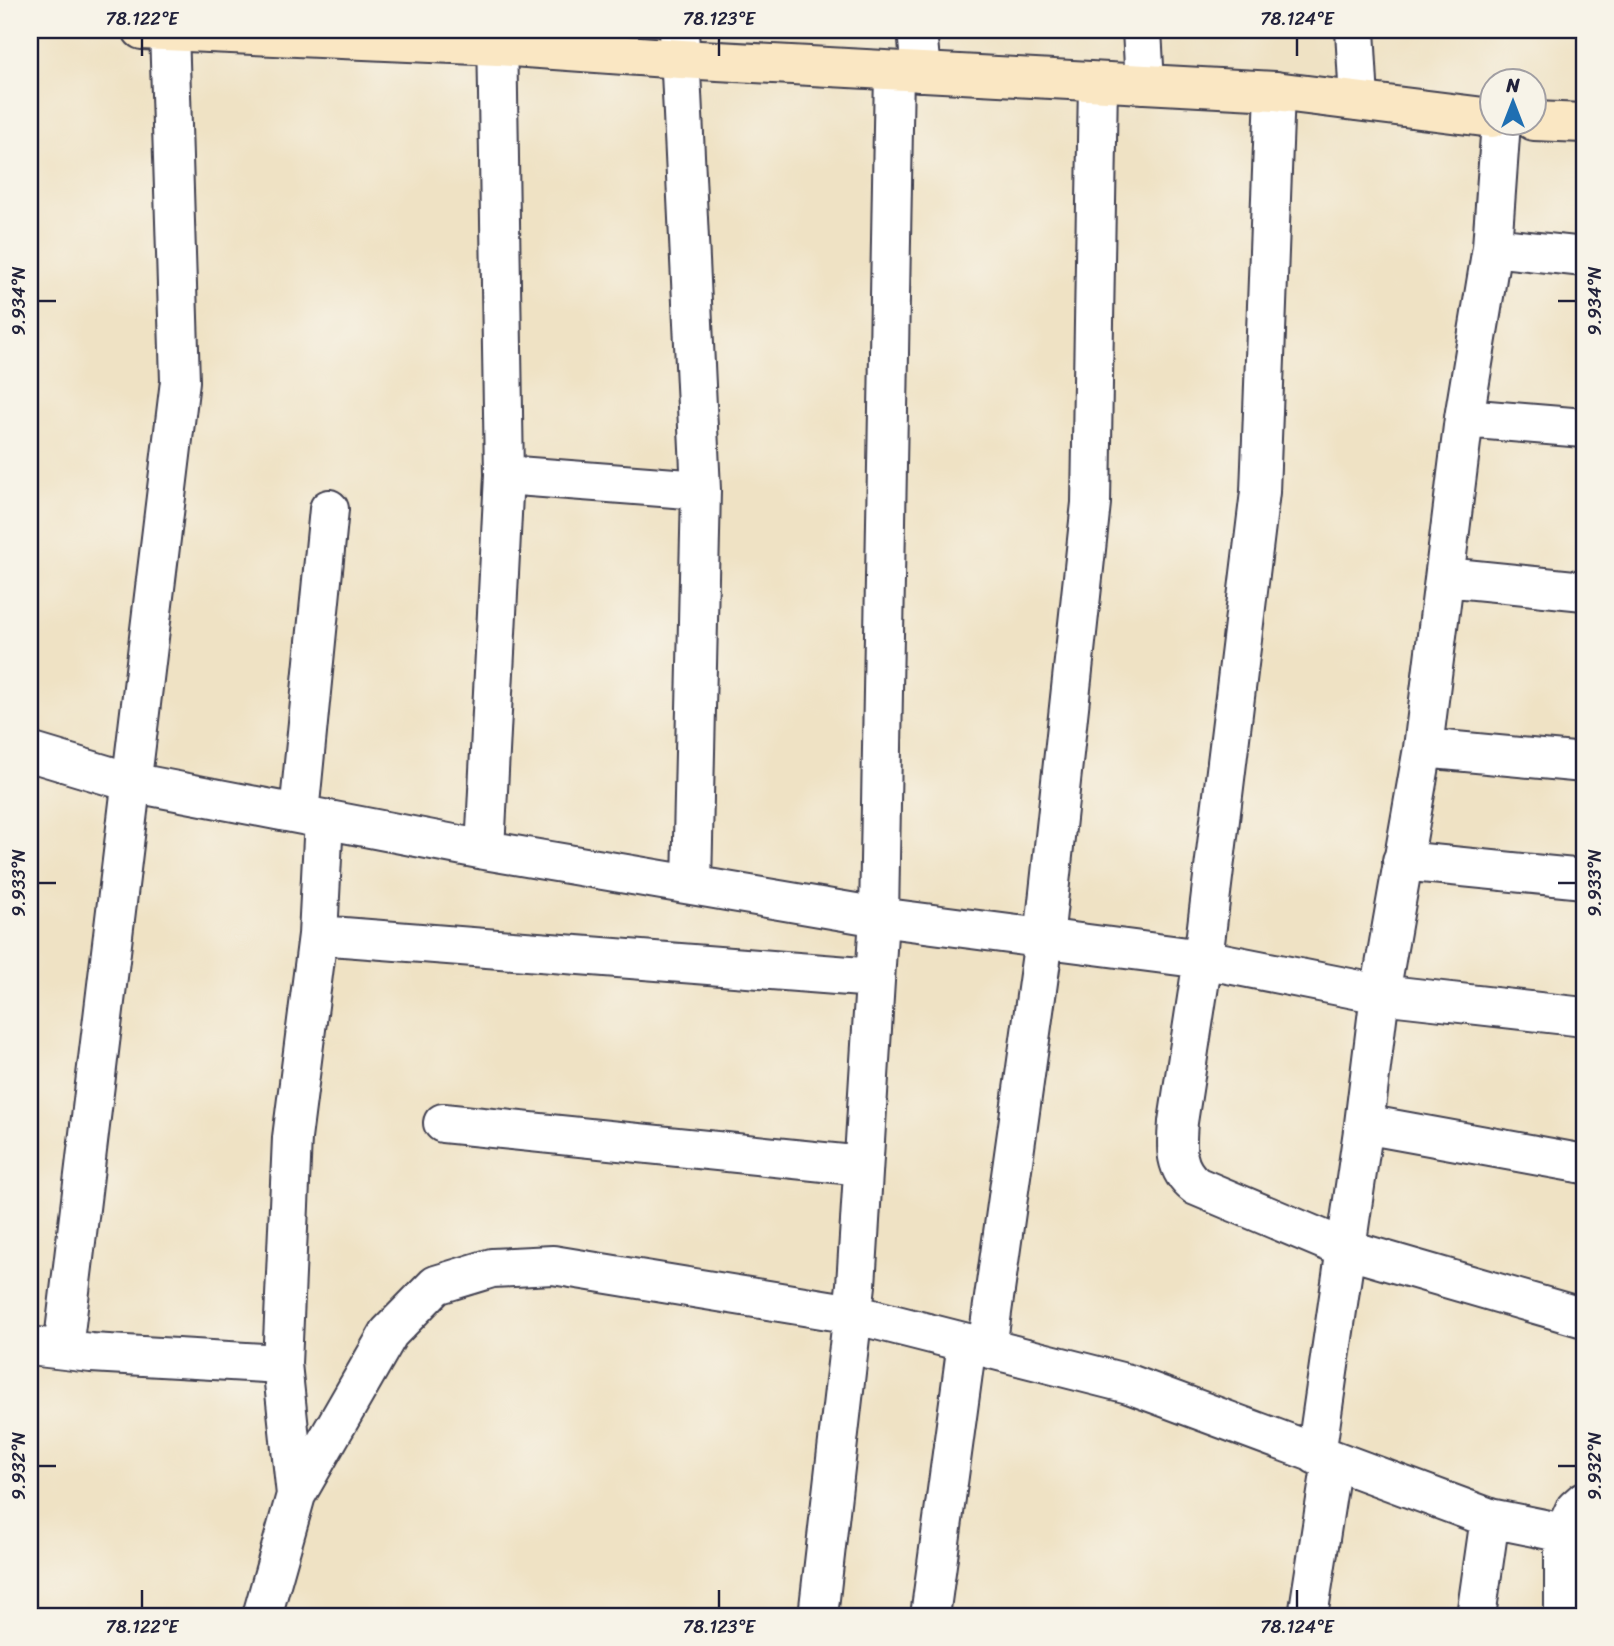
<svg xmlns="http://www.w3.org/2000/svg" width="1614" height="1646" viewBox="0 0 1614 1646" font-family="Sriracha,sans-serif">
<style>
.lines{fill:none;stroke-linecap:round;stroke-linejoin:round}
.street-casing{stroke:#413f50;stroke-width:42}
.secondary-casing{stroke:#413f50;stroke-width:42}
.street{stroke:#fff;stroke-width:38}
.secondary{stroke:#fae7c3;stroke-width:38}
.ticks{fill:none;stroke:#22223b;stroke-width:2.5}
.neatline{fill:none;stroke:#22223b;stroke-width:2.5}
.ticks-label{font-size:18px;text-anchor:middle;fill:#22223b}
</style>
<rect width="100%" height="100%" fill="#f7f3e8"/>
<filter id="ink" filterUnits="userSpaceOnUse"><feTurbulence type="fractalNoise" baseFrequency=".0143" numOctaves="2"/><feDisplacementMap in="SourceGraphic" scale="14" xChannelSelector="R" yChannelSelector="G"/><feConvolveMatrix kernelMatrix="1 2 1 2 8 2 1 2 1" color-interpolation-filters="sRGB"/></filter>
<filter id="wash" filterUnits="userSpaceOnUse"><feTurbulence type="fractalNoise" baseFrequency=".00686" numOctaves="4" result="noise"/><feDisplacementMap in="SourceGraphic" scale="28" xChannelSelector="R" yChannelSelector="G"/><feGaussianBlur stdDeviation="1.57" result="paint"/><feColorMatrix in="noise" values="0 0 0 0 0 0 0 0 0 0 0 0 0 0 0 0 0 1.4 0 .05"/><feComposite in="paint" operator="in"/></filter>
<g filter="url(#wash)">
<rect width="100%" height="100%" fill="#efe2c4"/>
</g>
<g filter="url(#ink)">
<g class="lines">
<!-- street casing -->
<g class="street-casing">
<path id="street" d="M679,30L701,490L692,884
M917,30L921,72
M1142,30L1145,84
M1355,30L1359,101
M1275,91L1260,492L1203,959L1178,1122C1176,1147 1174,1169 1196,1186L1346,1249L1584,1318
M1492,247L1584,257
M1464,418L1584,428
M504,475L701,490
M1445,577L1584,591
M1423,748L1584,763
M30,752L130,782L485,850L879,917L1203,959L1380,994L1584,1017
M299,814L329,509
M485,850L504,475L497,30
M1402,861L1584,879
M318,935L875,978
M443,1123L863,1166
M1364,1124L1584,1164
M30,1346L91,1353L282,1364
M987,1348L1044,939L1091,503L1098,82
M63,1349L180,381L169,30
M1316,1455L1364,1124L1380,994L1423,748L1464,418L1492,247L1501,122
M296,1495L282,1364L292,1138L318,935L324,819
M1564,1533V1616
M262,1616L296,1495L389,1333L436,1285L492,1268L553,1265L853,1314L1129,1384L1490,1518L1564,1533L1575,1509L1584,1501
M818,1616L856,1285L879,917L894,71
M930,1616L967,1343
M1308,1616L1332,1461
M1476,1616L1490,1518"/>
</g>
<!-- secondary casing -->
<g class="secondary-casing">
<path id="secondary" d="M142,30L498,46L681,59L1275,91L1492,118
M1534,121L1584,123"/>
</g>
<!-- street -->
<use href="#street" class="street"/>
<!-- secondary -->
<use href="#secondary" class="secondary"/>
</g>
</g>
<!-- ticks -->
<path class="ticks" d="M142,38V56M719,38V56M1297,38V56M38,301H56M1558,301H1576M38,883H56M1558,883H1576M38,1466H56M1558,1466H1576M142,1590V1608M719,1590V1608M1297,1590V1608"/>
<!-- margin -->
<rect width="1614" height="1646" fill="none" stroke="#f7f3e8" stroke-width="77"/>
<!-- north arrow -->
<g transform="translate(1513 102)"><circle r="33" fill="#f7f3e8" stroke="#a29fa3" stroke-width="2"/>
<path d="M0-5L12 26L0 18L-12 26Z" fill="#1f6fb2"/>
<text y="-10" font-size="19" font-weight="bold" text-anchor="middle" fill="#22223b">N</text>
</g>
<rect x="38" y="38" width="1538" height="1570" class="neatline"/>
<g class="ticks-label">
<text x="142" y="25">78.122°E</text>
<text x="719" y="25">78.123°E</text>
<text x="1297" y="25">78.124°E</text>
<text transform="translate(19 301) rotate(-90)" y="6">9.934°N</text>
<text transform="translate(1595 301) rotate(-90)" y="6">9.934°N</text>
<text transform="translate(19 883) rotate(-90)" y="6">9.933°N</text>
<text transform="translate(1595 883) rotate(-90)" y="6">9.933°N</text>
<text transform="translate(19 1466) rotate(-90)" y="6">9.932°N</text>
<text transform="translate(1595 1466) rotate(-90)" y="6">9.932°N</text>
<text x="142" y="1633">78.122°E</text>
<text x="719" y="1633">78.123°E</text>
<text x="1297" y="1633">78.124°E</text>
</g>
</svg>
